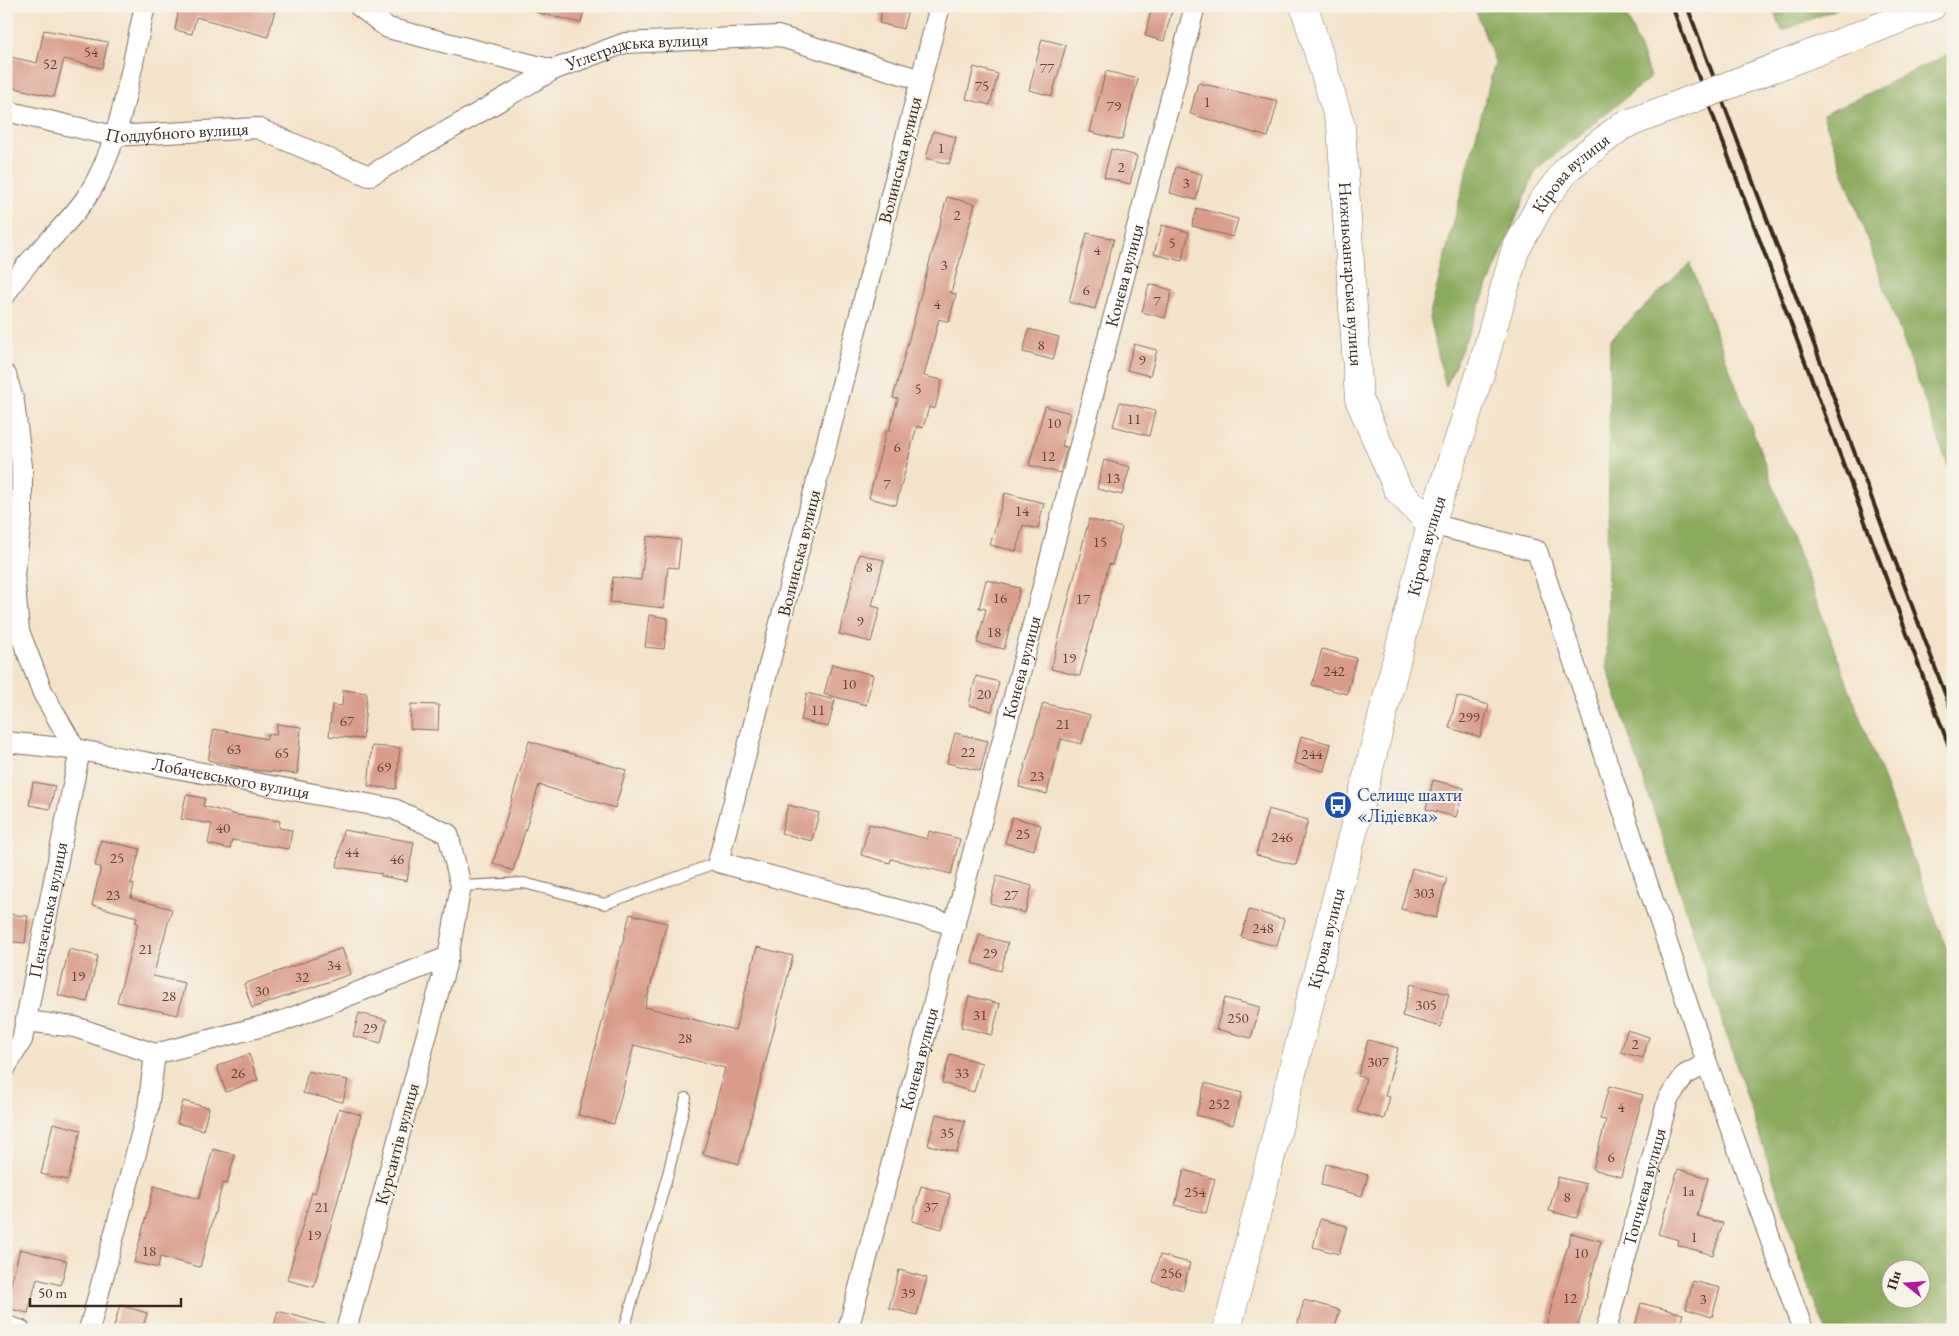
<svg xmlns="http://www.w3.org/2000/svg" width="1959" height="1336" viewBox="0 0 1959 1336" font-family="'EB Garamond',serif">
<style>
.forest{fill:#8aaa5d;stroke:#626a3e;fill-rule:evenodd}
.building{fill:#d99b8a}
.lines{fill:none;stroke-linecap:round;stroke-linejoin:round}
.lane-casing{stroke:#7c6b5b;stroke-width:12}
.street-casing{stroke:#7c6b5b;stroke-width:22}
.secondary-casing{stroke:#7c6b5b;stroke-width:29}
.lane{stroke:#fff;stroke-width:10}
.street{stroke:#fff;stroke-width:20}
.secondary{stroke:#fff;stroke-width:28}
.rail{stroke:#3b2a1e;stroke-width:4}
.secondary-bridge-casing{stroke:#7c6b5b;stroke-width:29;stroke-linecap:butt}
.secondary-bridge{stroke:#fff;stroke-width:28}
.labels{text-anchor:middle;stroke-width:4;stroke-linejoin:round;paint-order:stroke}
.number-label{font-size:15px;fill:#624639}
.street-label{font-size:18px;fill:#3b2a1e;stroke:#f7f3e8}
.transit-label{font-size:18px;fill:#164399;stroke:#f7f3e8;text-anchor:start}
</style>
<rect width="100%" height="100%" fill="#f7f3e8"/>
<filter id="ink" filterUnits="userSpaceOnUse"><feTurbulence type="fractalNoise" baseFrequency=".02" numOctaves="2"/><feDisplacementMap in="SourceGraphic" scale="10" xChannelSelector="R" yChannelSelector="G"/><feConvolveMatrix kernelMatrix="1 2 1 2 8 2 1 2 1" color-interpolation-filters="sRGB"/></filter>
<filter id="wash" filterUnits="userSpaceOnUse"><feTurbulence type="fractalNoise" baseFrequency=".0096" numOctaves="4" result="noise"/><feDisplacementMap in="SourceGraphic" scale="20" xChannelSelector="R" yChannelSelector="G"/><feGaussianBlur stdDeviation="1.12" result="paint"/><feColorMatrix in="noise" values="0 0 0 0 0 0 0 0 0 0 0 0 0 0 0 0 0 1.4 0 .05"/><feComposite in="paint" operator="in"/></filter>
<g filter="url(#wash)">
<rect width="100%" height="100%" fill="#f4e3cb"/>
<!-- forest -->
<path class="forest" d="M1474,6H1623L1651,77L1536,170L1446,387L1429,318L1495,62Z
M1772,6H1844L1782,31Z
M1953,52V480L1823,115Z
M1690,263L1953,966V1330H1826L1812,1297L1607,667L1610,340ZM1892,1268H1922V1298H1892Z"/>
<g id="blocks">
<!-- building -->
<path class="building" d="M177,6H276L268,37L196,17L192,34L175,30L178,13H176Z
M536,6H585L581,23L535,12Z
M883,6H909L903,29L879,23Z
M1152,6H1173L1164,41L1145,36Z
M44,30L108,42L102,68L64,59L54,97L6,86V56L37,63Z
M1042,39L1066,45L1052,96L1029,90Z
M974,67L998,74L990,105L966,99Z
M1106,71L1138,79L1122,140L1090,132Z
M1198,83L1278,101L1268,137L1190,114Z
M933,131L956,137L949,164L926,158Z
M1111,149L1137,156L1130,184L1104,177Z
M1176,167L1202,174L1196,200L1170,193Z
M947,197L975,204L951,293L956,294L949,322L939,319L924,376L942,380L935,409L929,407L923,428L917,426L896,505L869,498L886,431H889L898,399L893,398Z
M1197,208L1238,219L1233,237L1192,226Z
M1162,225L1189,232L1182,261L1154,254Z
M1087,233L1114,239L1095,309L1069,302Z
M1149,284L1172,290L1165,318L1142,312Z
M1029,329L1059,337L1053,360L1023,352Z
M1134,344L1157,350L1150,376L1127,370Z
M1120,402L1155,411L1149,436L1113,426Z
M1045,406L1070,413L1062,446L1067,447L1060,473L1029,465Z
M1104,460L1130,467L1122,495L1097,489Z
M1005,493L1044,503L1038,529L1023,525L1016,551L990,545Z
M1089,519L1122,528L1112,565L1109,564L1080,676L1051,669Z
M647,536L681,540L678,568L668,567L664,608L610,602L613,577L641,580Z
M859,554L884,560L872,606L880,608L871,642L839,634Z
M986,580L1020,588L1004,649L977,643L986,609L979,608Z
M649,615L668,618L664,649L645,647Z
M1322,649L1356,658L1347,694L1312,685Z
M832,664L873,675L866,705L824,694Z
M976,676L999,682L992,711L969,705Z
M343,690L367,693L363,739L329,736L332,705L342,706Z
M807,693L835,700L828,727L801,720Z
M1457,696L1489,705L1480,737L1449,728Z
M1043,703L1090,715L1082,744L1061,739L1047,794L1019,787Z
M411,704L439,705L438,730L410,729Z
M277,724L301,727L297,774L254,770L208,760L214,729L267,739V734L276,735Z
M955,733L988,741L980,771L947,763Z
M1301,736L1331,744L1324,771L1294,763Z
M529,741L626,770L615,808L539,785L513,871L493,863Z
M372,746L400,748L396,789L368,786Z
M1433,780L1464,788L1456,817L1426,809Z
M33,782L55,786L50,809L29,805Z
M186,795L205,798L203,806L237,815L280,821L279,828L292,830L289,849L232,840L230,849L208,844L212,824L181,819Z
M788,805L819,813L812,841L781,833Z
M1268,809L1308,820L1296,865L1256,855Z
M1012,817L1041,825L1034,850L1005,843Z
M869,824L927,839L929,831L960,839L951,874L891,859L890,863L861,855Z
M343,830L414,842L407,881L381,876L382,874L337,867Z
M101,840L140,849L131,884H134L131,898L172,909L153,976L185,983L178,1015L117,1002L138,923L135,922L137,917L92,905L101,867L95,866Z
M1412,868L1447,878L1436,918L1401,909Z
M997,876L1032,886L1025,913L990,903Z
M1249,910L1284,919L1277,946L1241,937Z
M6,914L28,916L25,943L6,941Z
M630,914L667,923L645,1007L735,1030L757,947L793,956L739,1164L703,1154L725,1068L634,1045L614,1124L578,1115Z
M979,935L1008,943L1001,971L972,963Z
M342,948L351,974L252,1008L244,984Z
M69,949L98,956L87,1002L58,995Z
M1411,984L1449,994L1441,1027L1402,1016Z
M969,996L1000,1004L992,1035L961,1027Z
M1225,998L1260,1007L1251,1038L1216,1029Z
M359,1013L387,1020L381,1043L353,1036Z
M1627,1030L1649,1037L1643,1058L1621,1052Z
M1368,1040L1398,1048L1385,1096L1390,1097L1384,1119L1357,1112L1366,1078L1358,1076Z
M249,1054L258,1080L226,1092L217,1066Z
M950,1054L982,1063L974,1092L942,1083Z
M308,1071L348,1080L343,1102L303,1093Z
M1205,1083L1242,1093L1233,1125L1196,1115Z
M1609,1086L1643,1095L1621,1177L1593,1169L1606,1120L1600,1119Z
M183,1101L209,1108L203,1130L177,1123Z
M339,1108L361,1115L314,1287L287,1280L312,1192L315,1193Z
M936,1114L965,1121L957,1152L928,1145Z
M53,1123L81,1130L68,1180L41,1174Z
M213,1149L235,1155L227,1184L223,1183L200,1267L160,1257L158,1268L134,1262L154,1186L199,1199Z
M1326,1164L1368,1175L1362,1196L1321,1185Z
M1678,1169L1708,1178L1697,1216L1723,1223L1713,1255L1678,1245L1679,1240L1658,1234Z
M1184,1170L1215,1179L1206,1213L1175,1205Z
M1558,1177L1586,1184L1577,1218L1549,1211Z
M921,1186L950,1194L942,1229L912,1221Z
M1320,1219L1347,1226L1339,1254L1313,1247Z
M1571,1233L1601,1241L1589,1286L1577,1330H1545Z
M20,1249L67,1261L61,1285L37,1279L28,1313L6,1308V1286L10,1287Z
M1160,1255L1190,1263L1183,1290L1153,1282Z
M899,1270L927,1278L917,1315L889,1308Z
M1693,1281L1720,1288L1712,1317L1686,1309Z
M1304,1300L1340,1310L1334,1330H1296Z
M1641,1303L1683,1314L1678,1330H1634Z
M120,1305L147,1313L142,1330H113Z
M278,1311L328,1325L327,1330H273Z"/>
</g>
</g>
<g filter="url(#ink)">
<use href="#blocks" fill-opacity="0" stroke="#7c6b5b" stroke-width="1"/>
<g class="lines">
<!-- lane casing -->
<g class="lane-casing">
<path id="lane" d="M461,886L524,883L605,904L718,862
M624,1330L669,1170L686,1098"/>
</g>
<!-- street casing -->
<g class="street-casing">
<g id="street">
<path id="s1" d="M359,6L388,28L553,70L625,43L778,36L921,80"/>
<path d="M940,6L718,862L955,925"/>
<path id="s2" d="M6,111L114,136L257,128L369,176L553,70"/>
<path d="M6,294C27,257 63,232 86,198C121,147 131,66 145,6"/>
<path d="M6,375L14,402L22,466V514L14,574L19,631L43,693L75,749"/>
<path d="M1431,524L1537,551L1707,1063L1803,1330"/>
<path id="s3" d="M6,742L80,750L394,809L448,834L461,886L448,957L346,1330"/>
<path d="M26,1021L75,1027L155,1054L286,1020L448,957"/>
<path id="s4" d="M6,1067L22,1040L80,750"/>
<path d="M6,1326L20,1330"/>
<path d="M89,1330L148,1108L155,1054"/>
<path id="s5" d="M848,1330L1195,6"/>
<path id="s6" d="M1606,1330L1668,1099L1685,1075L1707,1063"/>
</g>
</g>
<!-- secondary casing -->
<g class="secondary-casing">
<g id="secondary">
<path id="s7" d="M1304,6L1341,126L1359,399L1398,490L1431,524"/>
<path d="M1842,42L1932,6"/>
<path id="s8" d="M1227,1330L1431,524L1481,371L1515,251L1542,202L1569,167L1622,126"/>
</g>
</g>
<!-- lane -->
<use href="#lane" class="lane"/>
<!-- street -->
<use href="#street" class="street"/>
<!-- secondary -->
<use href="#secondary" class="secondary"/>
<!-- rail -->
<path class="rail" d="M1672,6L1953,757
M1687,6L1953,715"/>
<!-- secondary-bridge casing -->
<g class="secondary-bridge-casing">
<path id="secondary-bridge" d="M1622,126L1842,42"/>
</g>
<!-- secondary-bridge -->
<use href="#secondary-bridge" class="secondary-bridge"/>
</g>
</g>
<!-- icons -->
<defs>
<g id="bus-disc" transform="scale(1.4375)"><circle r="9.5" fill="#1a4fb4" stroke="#f7f3e8"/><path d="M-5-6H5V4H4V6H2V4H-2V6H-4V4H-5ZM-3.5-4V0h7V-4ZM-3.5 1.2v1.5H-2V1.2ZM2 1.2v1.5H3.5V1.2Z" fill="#fff"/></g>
</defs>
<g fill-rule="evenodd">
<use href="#bus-disc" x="1338" y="805"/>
</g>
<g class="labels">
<!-- number labels -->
<g class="number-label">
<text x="91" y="57">54</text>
<text x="50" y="69">52</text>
<text x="1047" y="73">77</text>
<text x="982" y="91">75</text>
<text x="1207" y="107">1</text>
<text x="1114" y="111">79</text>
<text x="941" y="153">1</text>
<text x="1121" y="172">2</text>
<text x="1186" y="188">3</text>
<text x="957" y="220">2</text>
<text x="1172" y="248">5</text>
<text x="1097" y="255">4</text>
<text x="944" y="270">3</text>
<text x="1086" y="295">6</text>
<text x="1157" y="306">7</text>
<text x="937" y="309">4</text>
<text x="1041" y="350">8</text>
<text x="1142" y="365">9</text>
<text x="918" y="394">5</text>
<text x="1134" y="424">11</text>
<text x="1054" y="428">10</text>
<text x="897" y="452">6</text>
<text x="1048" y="461">12</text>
<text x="1113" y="483">13</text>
<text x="887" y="489">7</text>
<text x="1022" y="516">14</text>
<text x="1100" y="547">15</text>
<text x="869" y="572">8</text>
<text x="1000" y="603">16</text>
<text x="1083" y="604">17</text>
<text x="860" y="626">9</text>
<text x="994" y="637">18</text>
<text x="1069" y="663">19</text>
<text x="1334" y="676">242</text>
<text x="849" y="689">10</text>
<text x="984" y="699">20</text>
<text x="818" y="715">11</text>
<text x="1469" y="722">299</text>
<text x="347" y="726">67</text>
<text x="1063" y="729">21</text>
<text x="234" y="754">63</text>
<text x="968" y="757">22</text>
<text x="282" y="758">65</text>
<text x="1312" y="759">244</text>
<text x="384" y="772">69</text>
<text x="1037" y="781">23</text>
<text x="223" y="833">40</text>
<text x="1023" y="839">25</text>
<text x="1282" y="842">246</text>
<text x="352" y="857">44</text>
<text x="117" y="863">25</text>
<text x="397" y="864">46</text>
<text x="1424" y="898">303</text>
<text x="113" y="900">23</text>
<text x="1011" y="900">27</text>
<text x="1263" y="933">248</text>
<text x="146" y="954">21</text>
<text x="990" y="958">29</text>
<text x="334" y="970">34</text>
<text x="78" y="981">19</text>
<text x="302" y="982">32</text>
<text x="262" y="996">30</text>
<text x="169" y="1001">28</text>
<text x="1426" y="1010">305</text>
<text x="980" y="1020">31</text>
<text x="1238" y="1023">250</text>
<text x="370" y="1033">29</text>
<text x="685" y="1043">28</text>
<text x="1635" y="1049">2</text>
<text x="1378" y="1067">307</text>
<text x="238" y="1078">26</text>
<text x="962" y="1078">33</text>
<text x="1219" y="1109">252</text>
<text x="1621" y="1112">4</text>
<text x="947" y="1138">35</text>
<text x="1611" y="1162">6</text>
<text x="1688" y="1196">1а</text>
<text x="1195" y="1197">254</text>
<text x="1567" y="1202">8</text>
<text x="322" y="1212">21</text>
<text x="931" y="1212">37</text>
<text x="314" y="1240">19</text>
<text x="1694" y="1242">1</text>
<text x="149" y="1256">18</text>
<text x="1581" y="1258">10</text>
<text x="1171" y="1278">256</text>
<text x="908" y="1298">39</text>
<text x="1570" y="1303">12</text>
<text x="1703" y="1304">3</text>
</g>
<!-- street labels -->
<g class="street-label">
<text dy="6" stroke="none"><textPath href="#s1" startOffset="294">Углеградська вулиця</textPath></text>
<text dy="6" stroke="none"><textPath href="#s2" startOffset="174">Поддубного вулиця</textPath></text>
<text transform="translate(900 160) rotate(-76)" y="6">Волинська вулиця</text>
<text dy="6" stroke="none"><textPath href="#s8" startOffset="1214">Кірова вулиця</textPath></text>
<text dy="6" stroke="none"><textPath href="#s7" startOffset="274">Нижньоангарська вулиця</textPath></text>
<text dy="6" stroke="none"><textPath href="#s5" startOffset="1090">Конєва вулиця</textPath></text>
<text dy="6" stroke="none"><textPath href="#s8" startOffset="809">Кірова вулиця</textPath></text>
<text transform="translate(799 553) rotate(-76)" y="6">Волинська вулиця</text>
<text dy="6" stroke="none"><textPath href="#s5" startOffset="685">Конєва вулиця</textPath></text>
<text dy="6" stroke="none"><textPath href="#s3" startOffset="228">Лобачевського вулиця</textPath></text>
<text dy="6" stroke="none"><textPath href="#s4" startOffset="164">Пензенська вулиця</textPath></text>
<text dy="6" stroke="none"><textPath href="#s8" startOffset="404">Кірова вулиця</textPath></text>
<text dy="6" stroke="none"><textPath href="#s5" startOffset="280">Конєва вулиця</textPath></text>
<text transform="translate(397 1144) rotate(-75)" y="6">Курсантів вулиця</text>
<text dy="6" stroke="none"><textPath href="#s6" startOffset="148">Топчиєва вулиця</textPath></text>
</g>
<!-- transit labels -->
<g class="transit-label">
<text x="1357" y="801">Селище шахти<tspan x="1357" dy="21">«Лідієвка»</tspan></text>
</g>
</g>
<!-- margin -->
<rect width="1959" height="1336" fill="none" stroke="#f7f3e8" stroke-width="25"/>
<!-- north arrow -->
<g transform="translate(1906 1284) rotate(287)"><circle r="24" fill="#f7f3e8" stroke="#aca397"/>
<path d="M0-4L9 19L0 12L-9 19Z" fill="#b5179e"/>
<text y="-8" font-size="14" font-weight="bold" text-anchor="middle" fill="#3b2a1e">Пн</text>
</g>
<!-- scale -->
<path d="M30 1298v8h151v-8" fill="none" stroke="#3b2a1e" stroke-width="2.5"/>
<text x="38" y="1298" font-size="15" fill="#3b2a1e" stroke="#f7f3e8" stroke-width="4" paint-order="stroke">50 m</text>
</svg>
